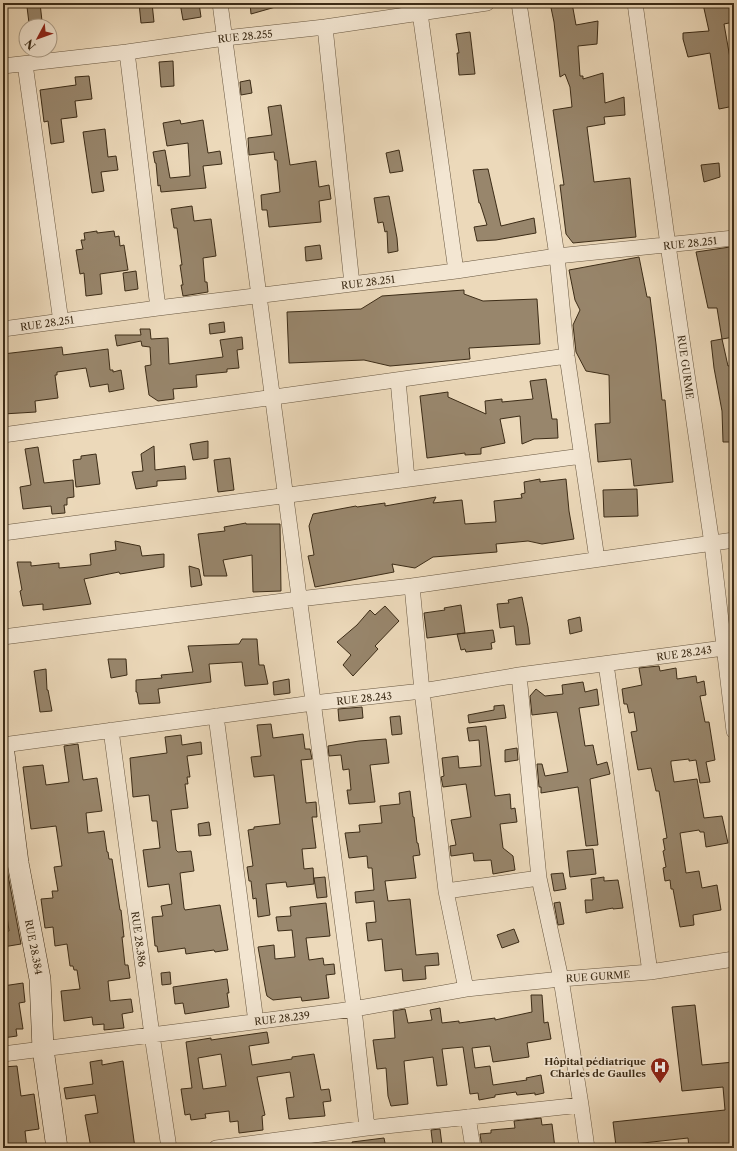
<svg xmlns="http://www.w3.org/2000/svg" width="737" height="1151" viewBox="0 0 737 1151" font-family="'Libre Caslon Text',serif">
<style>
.building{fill:#98866c;stroke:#3c2c17;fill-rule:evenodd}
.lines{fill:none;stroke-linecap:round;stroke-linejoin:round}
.street-casing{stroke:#685740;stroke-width:16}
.secondary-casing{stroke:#3c2c17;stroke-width:22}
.street{stroke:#f3e6d2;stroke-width:15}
.secondary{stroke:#f3e6d2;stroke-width:21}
.labels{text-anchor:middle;stroke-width:3;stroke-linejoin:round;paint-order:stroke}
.street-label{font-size:10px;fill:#3c2c17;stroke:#f3e6d2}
.poi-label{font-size:10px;font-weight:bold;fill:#3c2c17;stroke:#f3e6d2;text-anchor:end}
</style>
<rect width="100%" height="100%" fill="#ecd9ba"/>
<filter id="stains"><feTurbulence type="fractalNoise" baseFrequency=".005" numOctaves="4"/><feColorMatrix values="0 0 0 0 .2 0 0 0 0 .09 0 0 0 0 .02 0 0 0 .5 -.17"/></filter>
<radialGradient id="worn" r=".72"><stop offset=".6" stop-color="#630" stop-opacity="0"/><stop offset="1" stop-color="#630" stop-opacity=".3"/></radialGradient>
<!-- building -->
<path class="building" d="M28,3H40L42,21L29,23L27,7H28Z
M139,3H152L154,22L141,23Z
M180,3H199L201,17L183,20Z
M250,3H279V6L251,14Z
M550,3H572L576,25L598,21L597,44L578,46L580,76H583V79L603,73L605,103L624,97L625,115L604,117L605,124L587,127L594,182L630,178L636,237L573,243L566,234L560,185H564L553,110L572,107L570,87L565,74L560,77L554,22Z
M712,3H733L734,10V22L724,24L730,58L734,57V106L719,109L710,53L688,57L683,39V33L709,31L703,4Z
M470,32L475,74L459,75L457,53H459L456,34Z
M173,61L174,86L161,87L159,62Z
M89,76L92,99L75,101L77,117L61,119L64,142L51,144L48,121L44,122L40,90L76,85L75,77Z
M250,80L252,93L241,95L240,82Z
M281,105L290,165L316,161L319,187L329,185L331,199L319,201L321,222L269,227L267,210H262L261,195L280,192L277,160H275L274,152L249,155L248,138L272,135L268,107Z
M180,120L181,124L203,120L208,153L220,151L222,164L203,166L206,188L161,192L160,185L158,186L156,163H155L153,152L165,150L170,178L190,176L188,143L167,146L163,123Z
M105,129L108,157L116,156L118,170L101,172L104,191L92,193L83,132Z
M399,150L403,171L390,173L386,153Z
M719,163L720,177L704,182L701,165Z
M488,169L501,226L534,218L536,233L496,240L477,241L474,227L487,225L480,203H479L473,170Z
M389,196L397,238L398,251L388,253L387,231L385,232L383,222L378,223L374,198Z
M192,206L194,221L211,219L216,256L203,258L205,282H207L208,292L183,296L181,285H183L180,265H182L177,228H174L171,209Z
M97,231V233L114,231L115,237L119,236L120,246L124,245L128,270L100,274L102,294L86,296L84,273L80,274L76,250L83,249L81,240H85L84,233Z
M320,245L322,259L306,261L305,247Z
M730,247L734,282V337L722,339L717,308H708L696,252Z
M639,257L647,297H650L656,344L662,400H665L673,482L634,486L631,459L598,462L595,424L610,423L609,375L586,371L576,352L573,325L580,310L575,300L569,270Z
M136,271L138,289L125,291L123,273Z
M464,290V294L483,301L537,299L540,344L469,348L470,359L390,366L364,360L289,363L287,312L361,309L382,296Z
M224,322L225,332L210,334L209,324Z
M140,329H150L151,339L168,338L169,364L223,357L220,340L242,337L243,349L237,350L239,368L227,369V372L196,375L197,387L173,389L174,399L158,401L149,395L145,366L151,365L150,347L142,346L141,341L117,346L115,335H141Z
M722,339L728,366L734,365V442H723L722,411L714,368L711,341Z
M62,347L63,355L108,349L110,370H113V372L121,370L124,389L109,392L108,384L90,387L86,368L57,372V375H55L58,398L35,401L36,412L3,414V385H7L3,354Z
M546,379L552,419H557L558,438L534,439L522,444L520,416L500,419L505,443L481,448V454L465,455V453L427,458L420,396L448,392V397L486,414L485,401L502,399V402L533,399L530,381Z
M208,441V458L193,460L190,444Z
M154,446L155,470L185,466L186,479L157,481V486L136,489L132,472L143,471L141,454Z
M38,447L44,483L73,480L74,497L67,498V505H64L65,513L52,514L51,506L23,509L20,487L31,485L25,449Z
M96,454L100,484L76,487L73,460L81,459V456Z
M230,458L234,490L218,492L214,460Z
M540,479V482L566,479L569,511L574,539L542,544L528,541L496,544L497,552L433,557L415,568L392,564L394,572L315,587L308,556L314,555L309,526L313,514L356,506L357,507L385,503V506L436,497L433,503L462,500L465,524L496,522L494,501L522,498L521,494L525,493L524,482Z
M637,489L638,516L604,517L603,490Z
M246,523V524H280L281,591L253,592L252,555L223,560L227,576H204L198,534L225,531L224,527Z
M115,541L140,546L142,556L164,554V567L120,574L119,572L84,579L91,604L43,610V604L23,606L20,591L22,590L17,562H31V566L59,563V568L91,565L90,554L116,550Z
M189,566L199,569L202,585L191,587Z
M522,597L528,627L530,644L516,645L514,626L500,628L497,604L509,603L508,600Z
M461,605L465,633L427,638L424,613L445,610L444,608Z
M385,606L399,621L375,646L378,649L353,676L343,665L351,655L337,642L357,625L370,610L375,615Z
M580,617L582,631L570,634L568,620Z
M493,630L495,642L491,643L492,649L466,652L465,649L461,650L457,634Z
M242,639H257L259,665H264L268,684L245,686L242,662L209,664L211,682L158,689L160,703L139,704L137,692H136V680L162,678L161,675L193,672L188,646L239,644Z
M108,659H126L127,675L111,678Z
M659,666L660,671L676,668L677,679L696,676L697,683L704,681L706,695L700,696L705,722H709L715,760L706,762L710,782L700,783L696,760L689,761V759L671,761V764L674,782L697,779L704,818L722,816L728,843L706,847L704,832H700L699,830L680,833L686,873L699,871L702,888L717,885L721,910L693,915L694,925L680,927L673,889H671L670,880L665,881L663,868L666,867L663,851L665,850L663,839L667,838L659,791H656L651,768L638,770L631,732L637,731L634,712L629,713L627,704H624L622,689L642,685L639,668Z
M46,669L47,690H48L52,711L40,712L34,671Z
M289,679L290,693L274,695L273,682Z
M583,682L585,692L597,689L599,705L579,708L585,746L593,745L597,765L607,762L610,774L590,779L598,845L586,846L578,787L541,793V787H539L537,764H542L545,776L568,772L557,712L532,715L530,696L536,689L545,696L563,694L562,685Z
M504,705L506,718L469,723L468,715L494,710V706Z
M362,707L363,718L339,721L338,709Z
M400,716L402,734L392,735L390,717Z
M271,724L273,738L303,734L305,749H310L312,759L301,760L306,803L316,802L317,817H312L316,848L302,849L304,869L313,868L314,884L287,887L286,882L266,884L270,915L258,917L256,898L253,899L251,881H249L247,867L253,866L248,830L254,829V827L280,824L274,775L254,777L251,757L261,756L257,725Z
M486,726L495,796L510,794L511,809L515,808L517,822L500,824L503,848L513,856L515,870L493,874L491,860L474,861L473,853L451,856L450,846L456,845L451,820L471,817L466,784L443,787L441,777L444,776L442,758L458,756L459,768L481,766L479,740L469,741L467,728Z
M181,735L182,745L201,742L202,754L187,756L190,777H187L188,784H185L188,808L171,810L176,850L178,852L191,851L194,871L180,873L184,908L185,910L220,905L228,950L215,952L214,950L186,954L185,948L158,952L157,946H155L152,917L163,916L161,906L172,904L169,884L148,887L143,850L160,848L157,821H152L149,795L133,797L130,758L167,753L165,737Z
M386,739L389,763L370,765L375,802L349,804L347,790H351L349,769L343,770L341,755L329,756L328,746L359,741Z
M78,744L83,780L97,778L102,811L86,813L88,833L104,831L107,852H108L109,859H112L120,910H121L124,937H122L125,965H128L130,978L108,981L110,1001L131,999L133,1012L122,1014L124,1028L104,1030V1024L93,1025L92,1017L64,1021L61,991L80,989L77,970H74L73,966H70L67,944L55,946L53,927L45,928L41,899L53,898L52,891H58L54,867L62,866L56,826L31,829L23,767L43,765L46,785L69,782L64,746Z
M517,748L518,760L505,762V750Z
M410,791L413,817H414L417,843H418L420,855L413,856L416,878L385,881L388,901L410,899L416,955L438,953L439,965L425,966L426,979L403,981L402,969L385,971L382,939L368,941L366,923L376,922L374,901L356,903L355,892L374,890L372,868H368L367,856L349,858L345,833L360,832L359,825L382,823L380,806L400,804L399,793Z
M209,822L211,835L199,836L198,824Z
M593,849L596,874L570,877L567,851Z
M3,859H5L21,944L3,947V932L9,931L3,883Z
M563,873L566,889L554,891L551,874Z
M325,877L327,897L317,898L314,878Z
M604,877V881L618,880L623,908L613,909V908L586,913L585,900H593L591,879Z
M560,902L564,924L558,925L554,903Z
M326,903L330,936L306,938L309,960L323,958L324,965L334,964L335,974L326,975L329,998L302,1001L301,997L273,1000L267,996L266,992L258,947L274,945L275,959L295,957L292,930L278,931L276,917L291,916L290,907Z
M514,929L519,942L502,948L497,935Z
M170,972L171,984L162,985L161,973Z
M227,979L229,993H227L229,1007L185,1014L183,1003L175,1004L173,987Z
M23,983L25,1002L19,1003L23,1029H16L17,1036L3,1038V986Z
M531,995H542L544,1023L548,1022L551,1039L527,1043L529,1057L493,1062L490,1046L472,1048L475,1068L490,1066L493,1085L527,1080L526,1078L541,1075L544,1093L535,1095V1093L517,1095L516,1092L495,1095V1097L479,1100L478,1093L470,1094L463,1047L442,1049L447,1085L437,1086L433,1057L404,1061L408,1104L391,1106L388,1096L386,1068L377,1069L373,1040L395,1038L393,1011L405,1009L408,1023L432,1020L430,1010L440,1008L442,1023L459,1021V1023L495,1018V1020L532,1012Z
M695,1005L702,1065L734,1062V1148H689L688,1138L616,1146L613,1122L725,1110L723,1087L682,1091L672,1007Z
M267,1032L269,1043L249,1046L252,1065L292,1059V1057L314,1054L321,1090L329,1089L331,1101L323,1102L325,1116L289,1119L286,1098L294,1097L290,1072L257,1077L265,1115L262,1116L263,1130L239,1133L238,1121L230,1122L229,1111L205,1114L206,1118L191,1120L190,1114L185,1115L181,1089L192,1088L186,1042L211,1038V1040ZM221,1054L226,1086L203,1089L198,1058Z
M102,1060V1065L123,1061L135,1148H91L85,1115L98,1113L95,1095L66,1099L64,1088L93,1084L90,1062Z
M17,1066L21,1096L34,1094L39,1129L25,1131L27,1148H3V1067Z
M541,1118L542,1125L552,1124L555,1148H482L480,1134L491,1133V1130L515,1128L514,1121Z
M440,1129L442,1145L433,1147L431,1130Z
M384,1138L386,1148H353L352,1142Z"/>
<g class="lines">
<!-- street casing -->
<g class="street-casing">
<path id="street" d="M220,3L354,1009L367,1128
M519,3L557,256L567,356L597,559
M635,3L668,245L712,544L734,731
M420,13L456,271
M325,27L352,284
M127,52L158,308
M25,64L61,322
M3,66L127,52L225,38L325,27L487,3
M3,329L158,308L456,271L557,256L734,238
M398,380L407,479
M3,435L567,356
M3,533L582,456
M412,586L422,691L446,891L466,989
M3,637L299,599L412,586L734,540
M606,664L650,972
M519,675L539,878L561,979L581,1105L587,1148
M216,716L256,1022
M111,730L152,1035L169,1148
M3,745L313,703L422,691L519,675L724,648
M446,891L539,878
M3,1054L354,1009L466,989L561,979L650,972L734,959
M468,1117L473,1148
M216,1148L367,1128L581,1105"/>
</g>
<!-- secondary casing -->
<g class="secondary-casing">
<path id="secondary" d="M3,746L18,863L40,979L43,1049L57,1148"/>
</g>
<!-- street -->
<use href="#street" class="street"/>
<!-- secondary -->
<use href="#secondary" class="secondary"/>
</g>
<!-- icons -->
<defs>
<g id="hospital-pin" transform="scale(1)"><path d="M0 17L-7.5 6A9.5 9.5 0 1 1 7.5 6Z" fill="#8f2418" stroke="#f3e6d2"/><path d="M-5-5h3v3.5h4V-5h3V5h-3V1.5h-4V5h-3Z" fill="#fff"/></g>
</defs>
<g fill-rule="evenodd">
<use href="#hospital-pin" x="660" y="1067"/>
</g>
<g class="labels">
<!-- street labels -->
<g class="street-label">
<text transform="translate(245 36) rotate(-6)" y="4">RUE 28.255</text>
<text transform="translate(690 243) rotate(-6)" y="4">RUE 28.251</text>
<text transform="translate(368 282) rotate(-7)" y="4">RUE 28.251</text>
<text transform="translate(47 323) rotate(-8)" y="4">RUE 28.251</text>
<text transform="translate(686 367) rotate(82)" y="4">RUE GURME</text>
<text transform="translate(684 653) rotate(-8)" y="4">RUE 28.243</text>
<text transform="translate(364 698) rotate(-6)" y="4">RUE 28.243</text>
<text transform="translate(139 939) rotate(82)" y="4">RUE 28.386</text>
<text transform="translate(34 947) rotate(79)" y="4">RUE 28.384</text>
<text transform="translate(598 976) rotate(-4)" y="4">RUE GURME</text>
<text transform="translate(282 1018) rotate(-7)" y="4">RUE 28.239</text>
</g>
<!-- poi labels -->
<g class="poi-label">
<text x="646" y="1065">Hôpital pédiatrique<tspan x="646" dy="12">Charles de Gaulles</tspan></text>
</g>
</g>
<!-- margin -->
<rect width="737" height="1151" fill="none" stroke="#ecd9ba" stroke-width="16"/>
<rect x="4" y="4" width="729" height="1143" fill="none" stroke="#3c2c17" stroke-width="2"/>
<rect x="8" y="8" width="721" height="1135" fill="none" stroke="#3c2c17"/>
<!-- north arrow -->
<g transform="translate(38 38) rotate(229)"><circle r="19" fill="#f3e6d2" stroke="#aa9c87"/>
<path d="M0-3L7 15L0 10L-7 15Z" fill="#8f2418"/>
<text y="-6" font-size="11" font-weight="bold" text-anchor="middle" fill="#3c2c17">N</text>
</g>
<rect width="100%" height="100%" filter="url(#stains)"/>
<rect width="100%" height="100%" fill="url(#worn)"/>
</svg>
